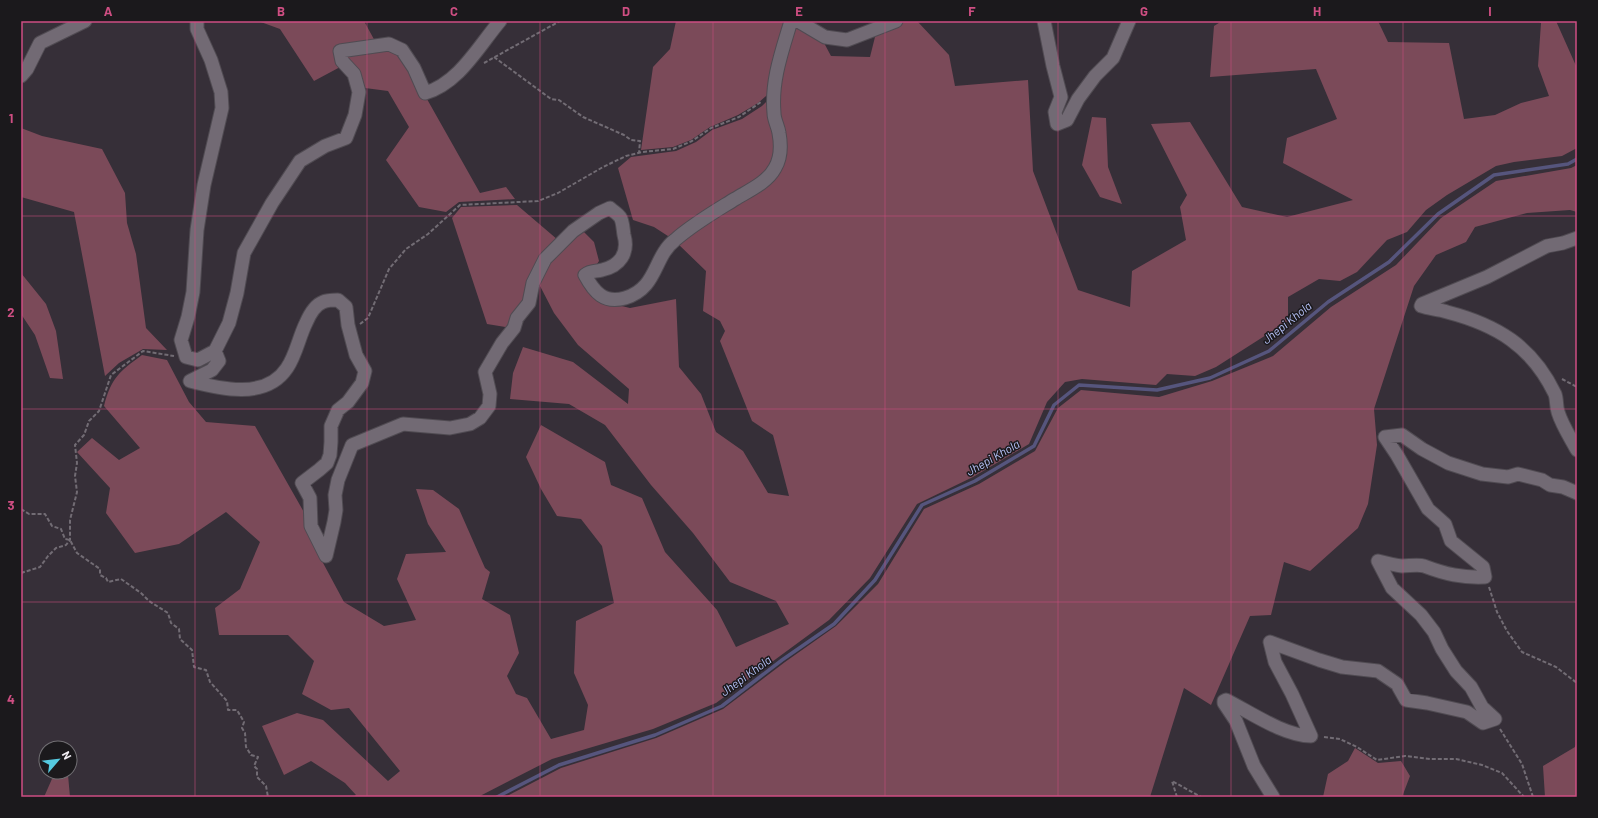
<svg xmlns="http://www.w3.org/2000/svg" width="1598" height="818" viewBox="0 0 1598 818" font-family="Barlow,sans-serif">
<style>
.green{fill:#7b4a59}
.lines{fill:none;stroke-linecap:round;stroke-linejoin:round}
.stream{stroke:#56557d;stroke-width:3.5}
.minor-casing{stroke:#504b52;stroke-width:15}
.path{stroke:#726c74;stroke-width:2;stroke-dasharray:4 2;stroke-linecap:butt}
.minor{stroke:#726a74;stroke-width:13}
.grid{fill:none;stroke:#ce4e82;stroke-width:1;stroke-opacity:0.55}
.labels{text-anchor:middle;stroke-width:3;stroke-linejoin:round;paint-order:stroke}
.water-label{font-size:12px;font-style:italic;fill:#b7c2f8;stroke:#1b191c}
.neatline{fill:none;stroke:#ce4e82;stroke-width:1.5}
.grid-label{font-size:13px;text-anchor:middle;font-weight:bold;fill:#ce4e82}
</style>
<rect width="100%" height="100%" fill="#362f38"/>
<!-- green -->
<path class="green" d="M258,21H364L376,43L352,47L342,66L314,81L280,29Z
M676,21H789L773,90L758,103L738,115L710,127L691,140L673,147L641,150L653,67L670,49Z
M906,21H917L949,55L955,86L1028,80L1033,171L1078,290L1130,307L1132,271L1186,240L1180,207L1187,195L1151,124L1190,122L1242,207L1287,217L1353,200L1283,163L1287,138L1337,119L1316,69L1210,77L1214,26L1222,21H1378L1388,42L1449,43L1464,119L1495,115L1521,103L1549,96L1538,66L1541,23L1537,21H1556L1577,68V148L1562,156L1514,162L1496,166L1447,195L1426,210L1407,232L1387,240L1357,272L1340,281L1319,279L1288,297V321L1216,367L1195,376L1167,374L1156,385L1082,379L1065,382L1047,402L1029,444L973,477L917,504L870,578L829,620L716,703L653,729L552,759L478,797H353L356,795L345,783L311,761L284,775L262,726L297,713L323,720L388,781L400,771L349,708L331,710L302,694L314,661L288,635H219L215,608L240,589L260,542L226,512L179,544L135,553L106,513L110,488L77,452L92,438L119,460L140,448L104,406C111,378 120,371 142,355L167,360L189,402L206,422L255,426L305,514L322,561L344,602L384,626L416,620L397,579L406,554L446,552L428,524L416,489L433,490L459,509L485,568L490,572L482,599L510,615L519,653L507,676L516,694L527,698L551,739L584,730L588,705L574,673L576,621L614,603L602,546L581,519L557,516L541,489L526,457L541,425L605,462L611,485L642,498L665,552L717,610L736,647L789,624L776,601L730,582L693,533L651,485L605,425L569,404L510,399L513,373L523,347L573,362L628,404L629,389L578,345L554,313L539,284L549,262L582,230L594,242L599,261L595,267L582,274L601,301L630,308L676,299L679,367L701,394L716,432L743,451L768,493L789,496L773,435L752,421L720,341L725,331L720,321L703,311L706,271L676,242L779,169L778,91L795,25L823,41L831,56L870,57L876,33Z
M390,48L401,53L480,193L506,187L515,199L459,202L446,212L419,207L386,160L409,127L388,91L365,88L343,52Z
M771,97L776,133L772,168L671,238L654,227L633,220L618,168L631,157L676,151L696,142L712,130L742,119L762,106Z
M1092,117L1106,118L1108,167L1122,204L1100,197L1082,165Z
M21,128L42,136L102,149L125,193L127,223L136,254L146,328L167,350L143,349L119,363L105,376L74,212L21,197Z
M1577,165V212L1570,210L1527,213L1475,227L1466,242L1436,255L1414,286L1374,409L1377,445L1368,504L1358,528L1310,571L1284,562L1271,615L1250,616L1211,705L1184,688L1150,797H505L561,768L656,738L723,709L785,662L836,626L878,584L924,509L979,484L1035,451L1058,408L1081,390L1159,397L1212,381L1273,356L1331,307L1396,265L1441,218L1496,181L1571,168Z
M517,205L558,240L527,302L511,328L487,324L452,218L461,207Z
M21,273L46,304L56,331L63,379L50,378L35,335L21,314Z
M1577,742V797H1545L1543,766L1575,747Z
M1355,748L1378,763L1401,761L1410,776L1402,797H1323L1328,774L1348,761Z
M55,772H66L68,775L70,797H44Z"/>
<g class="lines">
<!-- stream -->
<path class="stream" d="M497,797L559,765L655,735L722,706L782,660L834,624L875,580L922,505L975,481L1034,446L1054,405L1079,385L1157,390L1210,378L1269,351L1328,302L1389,262L1438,214L1494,175L1568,164L1577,159"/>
<!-- minor casing -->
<g class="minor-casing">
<path id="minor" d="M197,21V29L211,60L221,92L222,108L204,185L197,230L193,292L188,317L181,340L186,357L198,360L215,351L229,323L237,293L244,253L272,203L300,161L325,146L346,138L355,115L359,92L354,74L342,61L340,51L389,44L402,50L414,68L425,93C459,83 478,47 500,21
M798,21L825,37L847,40L896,21
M1044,21L1053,66L1061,97L1055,112L1057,124L1067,120L1078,99L1095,76L1113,58L1129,21
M21,76L27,69L40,43L85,21
M1577,238L1563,243L1547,246L1487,277L1422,304L1421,306C1429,309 1439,309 1447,312C1497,325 1532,346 1555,394C1557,399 1556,406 1558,412C1562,425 1570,437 1577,450
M215,351L219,361L212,370L190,381C220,389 266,400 287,368C296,355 299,337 306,323C309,316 315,305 323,302C327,300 334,300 338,300L346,307L348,325L356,355L365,371L362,383L348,402L338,410L331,426V442L330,455L327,463L319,470L302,483L310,498L311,526L326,556L334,522L336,510L335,495L338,480L352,445L403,424L450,428L470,424L480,418L489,406L490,394L485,372L502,343L514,328L517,318L529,303L533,283L545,259L573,231L599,213L610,208C613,211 618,214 620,217C623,221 623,230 624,235C629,253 620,266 602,270C595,272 591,270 585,275C594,292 604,304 625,298C658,288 653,257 675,240C693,224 714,212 735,199C748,191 767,183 775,168C781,158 781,144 779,133C778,126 774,120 774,113C771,81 782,51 791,21
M1273,797L1254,766L1236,721L1224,703V701L1226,700C1250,712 1284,736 1311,736L1292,694L1275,662L1270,642L1319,660L1342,667L1378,671L1397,684L1406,700L1427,703L1467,712L1483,723L1495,719L1482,707L1471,687L1456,671L1442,649L1434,632L1421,615L1392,588L1378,561C1386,563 1394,565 1402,566C1409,566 1418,564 1424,566C1445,574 1462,578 1485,577L1483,567L1451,541L1445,524L1428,509L1397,455L1385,437L1402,435L1422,449L1448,463L1482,474L1508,477L1518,474L1542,480L1550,485L1563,487L1577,493"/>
</g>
<!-- path -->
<path class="path" d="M494,57L551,99L559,100L583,117L624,135L631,140L640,141L639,153
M484,63L560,21
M360,324L368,318L389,269L406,249L428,234L460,205L538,201L558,193L603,167L626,156L642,152L673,149L692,141L711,128L739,117L761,102
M1562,379L1577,387
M21,509L29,514H45L52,526L61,529L65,539L70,540L77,553L100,569V575L106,578L108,582L121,579L141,593L149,601L168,613L171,623L179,629L180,639L192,650L194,667L206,670L210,682L227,701L228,710H237L244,722L242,728L245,733L246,747L251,755L258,757L254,766L257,769V777L266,786L268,797
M21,573L40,567L48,556L56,548L66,545L70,540V520L77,492L75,476L77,463L75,445L84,435L89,421L99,411L111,375L143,351L174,356
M1489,587L1497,612L1507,631L1522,652L1556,667L1577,683
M1500,729L1522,764L1533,797
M1324,737L1340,739L1357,747L1377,760L1405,756L1430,759H1456L1482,765L1502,773L1524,797
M1177,797L1172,781L1201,797"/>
<!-- minor -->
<use href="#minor" class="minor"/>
</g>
<!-- grid -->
<path class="grid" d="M195,21V797M367,21V797M540,21V797M713,21V797M885,21V797M1058,21V797M1231,21V797M1403,21V797M21,216H1577M21,409H1577M21,602H1577"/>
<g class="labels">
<!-- water labels -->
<g class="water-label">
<text transform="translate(1287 323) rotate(-39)" y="4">Jhepi Khola</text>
<text transform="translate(993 458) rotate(-30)" y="4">Jhepi Khola</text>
<text transform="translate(746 676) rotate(-36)" y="4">Jhepi Khola</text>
</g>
</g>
<!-- border -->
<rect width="1598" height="818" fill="none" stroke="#1b191c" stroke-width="44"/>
<!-- north arrow -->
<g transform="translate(58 760) rotate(62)"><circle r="19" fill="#1b191c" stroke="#716f73"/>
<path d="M0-3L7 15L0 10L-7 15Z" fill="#55cae0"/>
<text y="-6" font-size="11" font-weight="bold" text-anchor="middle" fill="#f3eff5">N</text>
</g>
<rect x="22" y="22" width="1554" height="774" class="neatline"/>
<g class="grid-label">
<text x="108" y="16">A</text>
<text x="281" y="16">B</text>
<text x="454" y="16">C</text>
<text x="626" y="16">D</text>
<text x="799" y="16">E</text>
<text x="972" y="16">F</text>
<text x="1144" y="16">G</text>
<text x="1317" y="16">H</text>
<text x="1490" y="16">I</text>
<text x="11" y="123">1</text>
<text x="11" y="317">2</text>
<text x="11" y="510">3</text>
<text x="11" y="704">4</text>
</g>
</svg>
